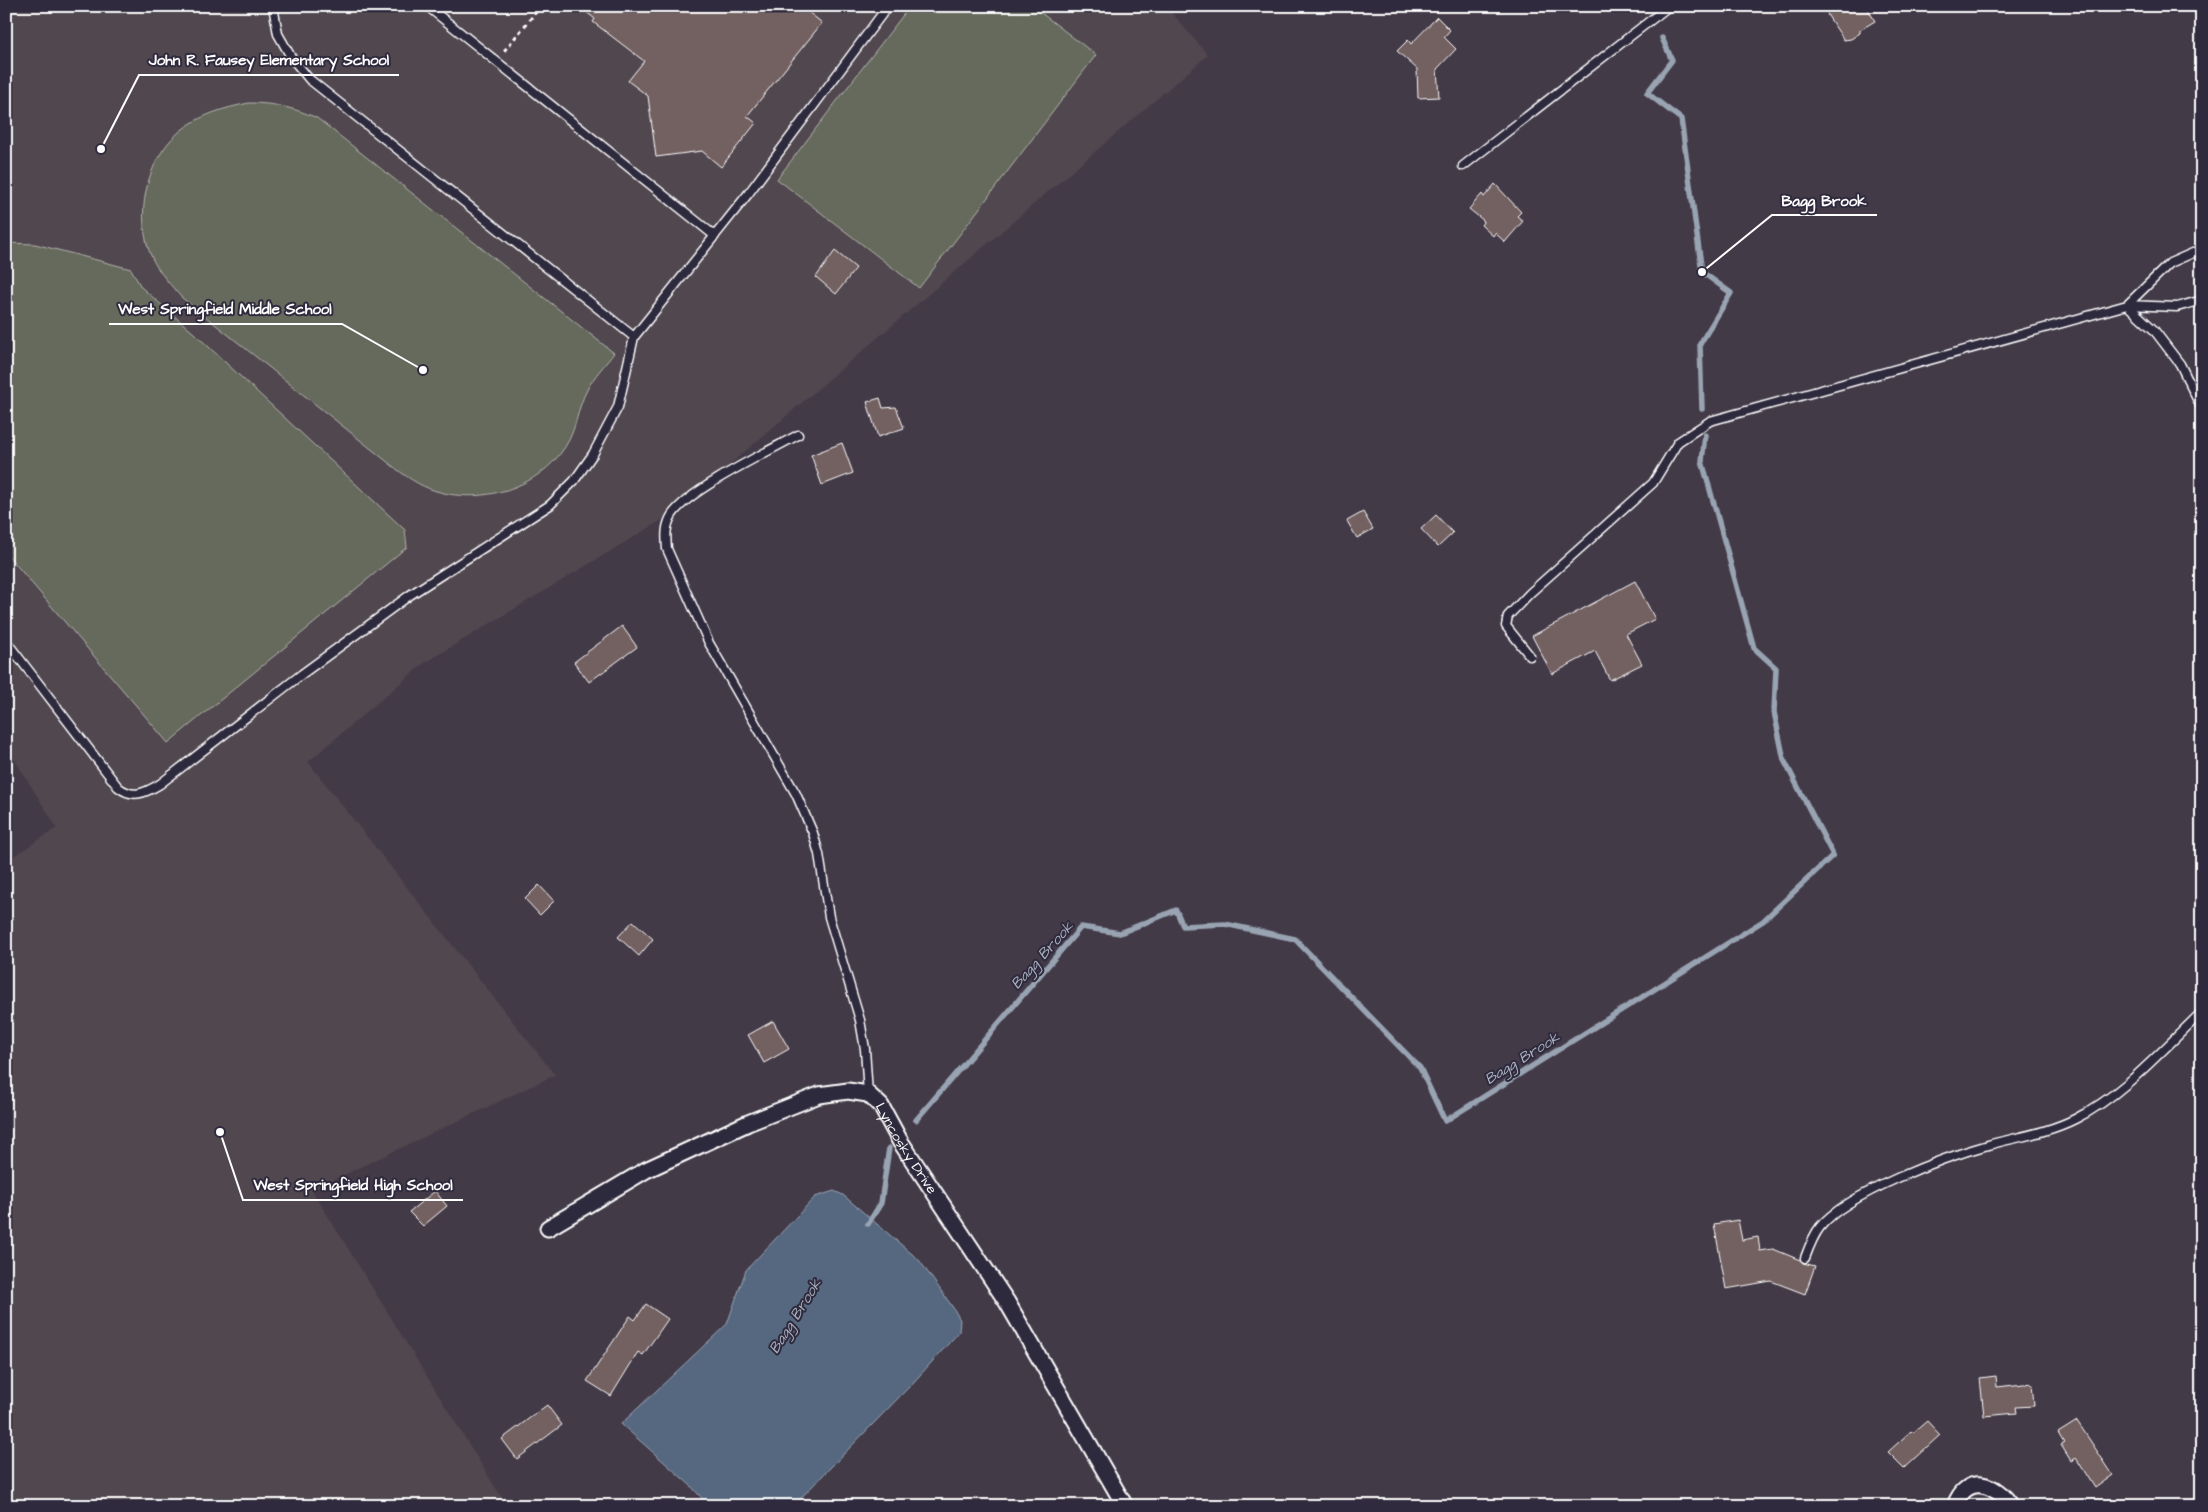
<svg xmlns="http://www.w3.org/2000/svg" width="2208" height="1512" viewBox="0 0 2208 1512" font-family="'Architects Daughter',sans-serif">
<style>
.built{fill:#51464f}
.green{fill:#666a5c;stroke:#b2b4ae}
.water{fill:#556780;stroke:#99a4b3}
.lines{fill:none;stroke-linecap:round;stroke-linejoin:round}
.stream{stroke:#99a4b3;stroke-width:5.5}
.building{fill:#736160;stroke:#fff}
.service-casing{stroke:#fff;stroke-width:11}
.minor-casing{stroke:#fff;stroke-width:19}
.path{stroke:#fff;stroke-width:3;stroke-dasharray:4 4;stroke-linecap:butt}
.service{stroke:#2f2a3d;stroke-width:8}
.minor{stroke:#2f2a3d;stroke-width:15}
.labels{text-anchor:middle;stroke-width:4;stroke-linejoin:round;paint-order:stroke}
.street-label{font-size:14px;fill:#fff;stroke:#2f2a3d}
.water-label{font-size:15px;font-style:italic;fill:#aab3c0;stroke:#2f2a3d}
.leader{fill:none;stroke:#fff;stroke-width:2}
.callout-dot{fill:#fff;stroke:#2f2a3d;stroke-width:2}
.callout-label{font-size:15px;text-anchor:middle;font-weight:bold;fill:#fff;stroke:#2f2a3d;stroke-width:4;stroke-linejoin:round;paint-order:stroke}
</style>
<rect width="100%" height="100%" fill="#433a48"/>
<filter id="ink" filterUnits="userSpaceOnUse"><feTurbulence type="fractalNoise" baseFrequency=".02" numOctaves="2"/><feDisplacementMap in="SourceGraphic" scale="10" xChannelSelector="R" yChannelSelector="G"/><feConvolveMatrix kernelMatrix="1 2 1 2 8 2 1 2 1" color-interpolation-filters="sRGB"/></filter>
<g filter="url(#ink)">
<!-- built -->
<path class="built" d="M6,6H1166L1208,55L672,514L423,664L308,762L555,1075L312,1190L507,1506H6V861L57,828L6,746Z"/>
<!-- green -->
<path class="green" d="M910,6H1032L1096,55L919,288L777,179Z
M249,103C274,103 294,108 317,118L614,353C605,365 593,377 587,390C577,408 577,429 565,447C539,488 481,505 436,491C419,486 404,475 390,464L181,297C171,285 159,273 152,258C134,218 145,161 179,132C199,115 224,108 249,103Z
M6,243L35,244L131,269L141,287L195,334L405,530L407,547L168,743L6,553Z"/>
<!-- water -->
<path class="water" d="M834,1191L843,1195L919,1260L954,1309L960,1320L959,1332L911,1385L793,1506H709L690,1485L621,1424L727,1324L746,1270L815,1197Z"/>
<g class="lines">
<!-- stream -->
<path class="stream" d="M1662,38L1672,60L1647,93L1681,119L1702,272L1731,293L1700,344L1702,409
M916,1120L1081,927L1120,933L1176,910L1183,926L1225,924L1295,939L1420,1068L1445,1121L1763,921L1833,855L1784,760L1774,712L1776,668L1754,648L1702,461L1705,435
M868,1224L881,1203L889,1148"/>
</g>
<!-- building -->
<path class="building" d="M579,6H801L822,23L747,116L756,123L721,167L702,151L656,157L648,96L628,81L644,61L593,22L595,19Z
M1825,6H1866L1875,21L1860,30V33L1851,39L1844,40L1828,16Z
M1437,17L1450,30L1444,37L1456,49L1437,69L1439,97L1418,98L1417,69L1397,51L1408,40L1411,44Z
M1495,184L1521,212L1517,216L1523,221L1505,242L1495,233L1493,236L1481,225L1484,221L1469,209L1482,194L1484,197Z
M835,251L856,268L836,294L816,277Z
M880,398L883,408L896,407L904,428L878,437L867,402Z
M842,443L853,473L822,485L811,455Z
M1363,512L1373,529L1357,538L1347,521Z
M1436,515L1453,533L1438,547L1421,529Z
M1635,581L1655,619L1626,634L1642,664L1610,680L1595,651L1552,674L1532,636Z
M622,626L637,647L589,682L574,662Z
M539,885L554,901L540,915L525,899Z
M633,921L653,939L639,956L618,937Z
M773,1021L789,1049L764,1063L748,1035Z
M435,1191L447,1206L423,1226L409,1212Z
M1738,1220L1742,1240L1758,1237L1760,1251L1773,1249L1800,1260L1803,1263L1815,1266L1805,1294L1771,1281L1726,1289L1714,1224Z
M646,1304L668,1319L643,1355L638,1352L611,1396L587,1381L630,1316L635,1320Z
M1996,1376L1997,1387L2032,1383L2034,1406L2016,1407L2017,1413L1984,1416L1980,1378Z
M547,1405L562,1425L517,1459L502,1439Z
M1927,1421L1940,1435L1904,1468L1888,1452L1911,1431L1913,1433Z
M2077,1421L2113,1475L2095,1488L2076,1458L2071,1461L2061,1445L2064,1443L2058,1433Z"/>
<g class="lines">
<!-- service casing -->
<g class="service-casing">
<path id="service" d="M273,6L278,34L291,57L309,79L634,337
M427,6L715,236
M1463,166L1669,6
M2127,305L2154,330L2180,364L2202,409
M2127,305L2170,263L2202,249
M798,435C769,451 688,490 672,515C665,526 666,537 667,549L709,643L796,794L813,833L819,854L829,917L860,1020L865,1049L868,1094
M6,641L118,787C133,799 145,793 160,784L302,674L410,595L550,505L574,481L593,454L618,407L634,337L748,194L888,6
M1530,656L1506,626L1508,616L1530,593L1653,483L1678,442L1710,421L2127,305L2177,307L2202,300
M1805,1258C1809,1247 1813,1236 1820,1227C1847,1193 1945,1157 1988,1145C2017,1137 2047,1133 2075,1119C2122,1096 2164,1048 2202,1012"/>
</g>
<!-- minor casing -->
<g class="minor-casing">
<g id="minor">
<path id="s1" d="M548,1228L646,1170L748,1123L819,1095L848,1091L868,1094L881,1106L900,1141L1007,1302L1125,1506"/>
<path d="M1955,1506C1966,1473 1996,1483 2011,1506"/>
</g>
</g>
<!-- path -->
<path class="path" d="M504,51L541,6"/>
<!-- service -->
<use href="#service" class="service"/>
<!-- minor -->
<use href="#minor" class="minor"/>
</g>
</g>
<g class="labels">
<!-- street labels -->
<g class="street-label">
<text dy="5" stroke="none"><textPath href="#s1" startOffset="419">Lyncosky Drive</textPath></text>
</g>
<!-- water labels -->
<g class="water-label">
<text transform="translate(1042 955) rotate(-48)" y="5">Bagg Brook</text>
<text transform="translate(1522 1058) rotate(-32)" y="5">Bagg Brook</text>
<text transform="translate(795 1316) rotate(-58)" y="5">Bagg Brook</text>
</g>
</g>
<!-- callouts -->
<path class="leader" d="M101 149L139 75H399M1702 272L1772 215H1877M423 370L342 324H109M220 1132L243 1200H463"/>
<g class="callout-dot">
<circle cx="101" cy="149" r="5"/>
<circle cx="1702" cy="272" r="5"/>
<circle cx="423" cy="370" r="5"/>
<circle cx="220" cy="1132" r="5"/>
</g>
<g class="callout-label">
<text x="269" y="65">John R. Fausey Elementary School</text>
<text x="1824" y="206">Bagg Brook</text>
<text x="225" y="314">West Springfield Middle School</text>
<text x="353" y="1190">West Springfield High School</text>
</g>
<!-- margin -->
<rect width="2208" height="1512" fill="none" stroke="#2f2a3d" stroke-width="25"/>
<rect x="12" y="12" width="2183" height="1487" fill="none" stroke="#fff" stroke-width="2" filter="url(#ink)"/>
</svg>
